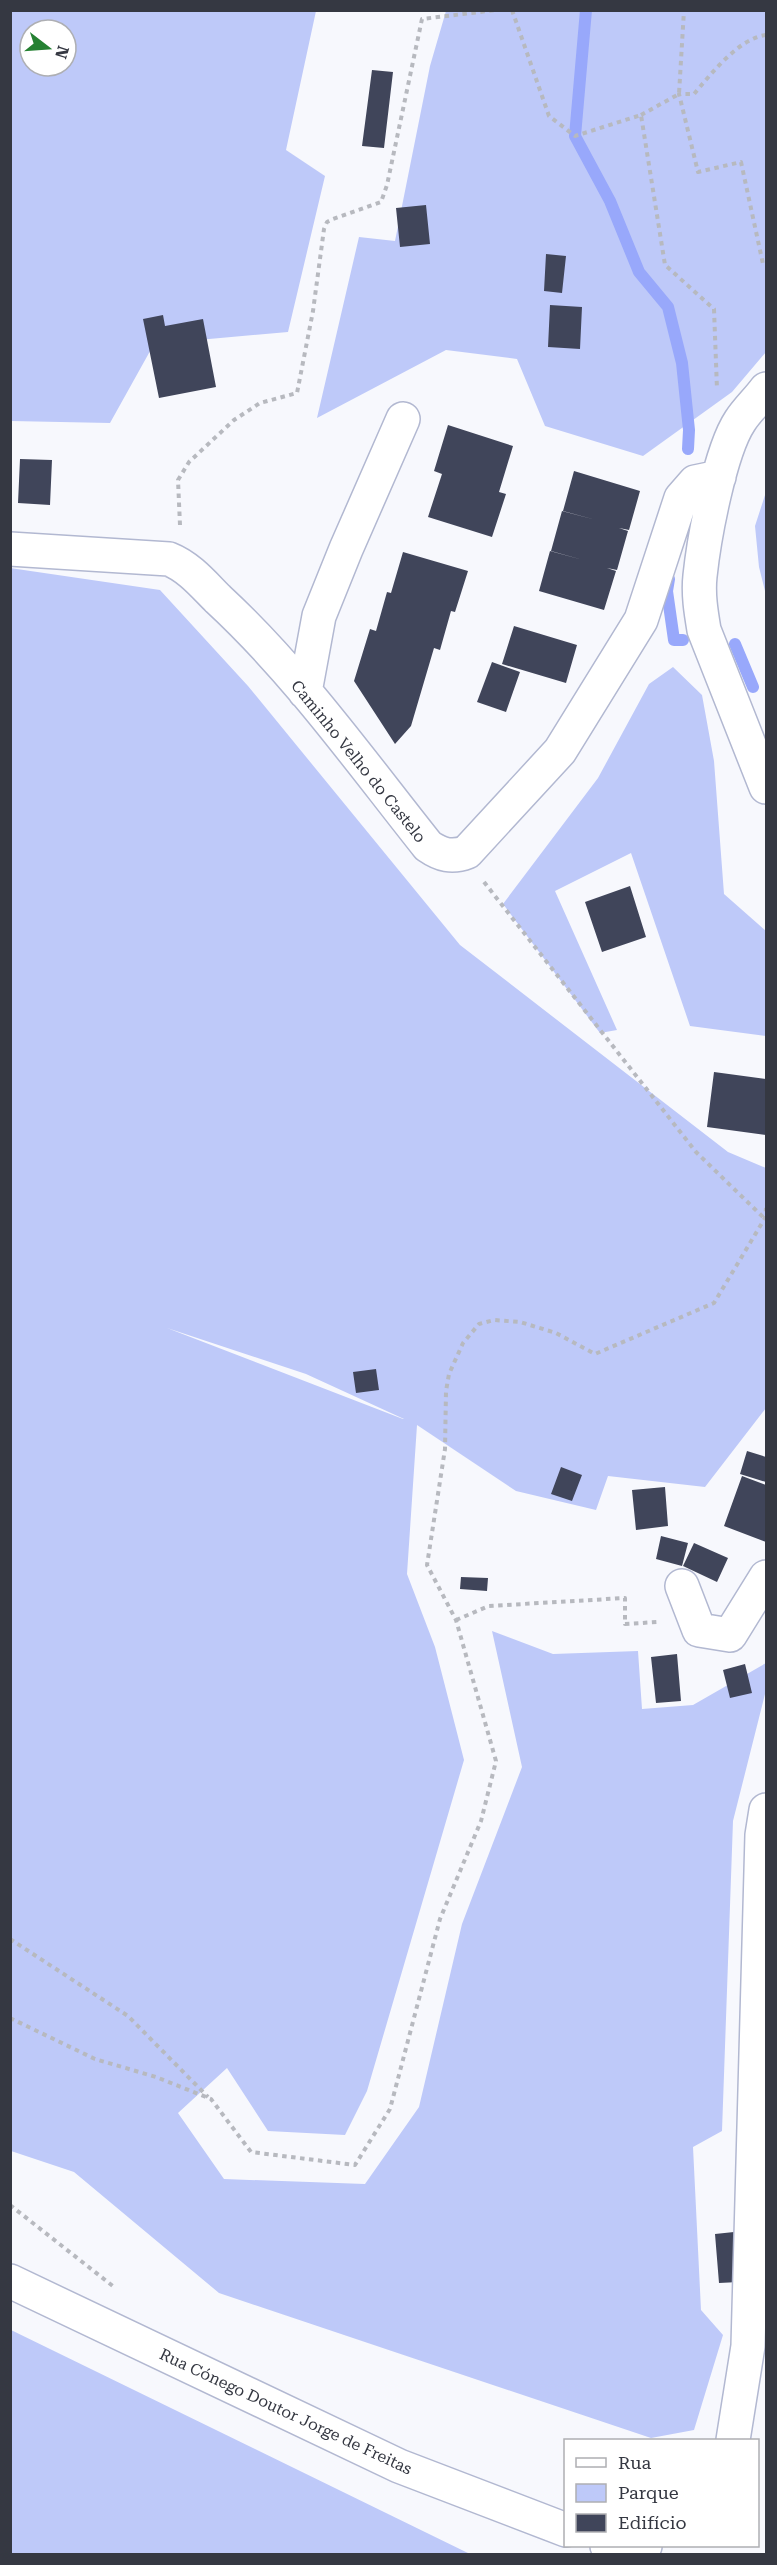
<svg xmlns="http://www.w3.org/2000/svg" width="777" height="2565" viewBox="0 0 777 2565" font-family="'Roboto Serif',serif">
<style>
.green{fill:#bec9f9;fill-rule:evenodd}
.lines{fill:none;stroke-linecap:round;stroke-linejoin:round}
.stream{stroke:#98a8fb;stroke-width:12}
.building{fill:#40455a}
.street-casing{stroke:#b2b8d1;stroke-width:36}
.path{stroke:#b7b9bf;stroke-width:4;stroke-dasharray:4.5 4.5;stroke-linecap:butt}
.street{stroke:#fff;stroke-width:33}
.labels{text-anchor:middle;stroke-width:6;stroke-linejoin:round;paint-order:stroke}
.street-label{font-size:16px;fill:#353842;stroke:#fff}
</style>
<rect width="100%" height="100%" fill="#f7f8fd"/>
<!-- green -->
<path class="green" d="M11,11H316L286,150L325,176L288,332L154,344L110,423L11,421ZM30,30H66V66H30Z
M446,11H766V352L732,392L643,456L545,426L517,359L446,350L317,418L359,237L395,241L430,66Z
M766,492V595L759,567L755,526Z
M10,568L160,590L248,686L460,945L728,1152L766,1168V1408L705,1487L608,1476L596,1510L516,1491L417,1425L407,1574L435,1647L464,1760L367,2091L345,2135L268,2131L227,2068L178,2113L224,2179L365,2184L419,2107L462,1924L522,1767L492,1631L553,1654L638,1651L642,1709L693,1705L766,1663V1690L733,1821L722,2131L693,2147L701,2310L723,2335L694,2430L651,2438L219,2293L74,2172L11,2151ZM167,1328L306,1374L404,1419H403Z
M673,667L702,695L714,761L724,894L766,931V1036L690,1026L631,853L555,891L617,1030L600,1033L503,904L598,778L649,684Z
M11,2330L470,2554H11Z"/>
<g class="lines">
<!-- stream -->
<path class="stream" d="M586,10L575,136L610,201L639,272L668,307L682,363L689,430L688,449
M669,579L667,591L674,640H683
M735,644L753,687"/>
</g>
<!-- building -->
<path class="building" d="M372,70L393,72L384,148L362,146Z
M426,205L430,244L400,247L396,208Z
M546,254L566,256L562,293L544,291Z
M550,305L582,307L580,349L548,347Z
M163,315L165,326L203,319L216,387L159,398L143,319Z
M448,425L513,446L499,492L506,494L492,537L428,517L442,474L434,471Z
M20,459L52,460L50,505L18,503Z
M574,471L640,491L629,530L619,528L628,531L617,570L607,568L616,571L604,610L539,591L550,551L583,560L551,551L562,511L596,520L563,511Z
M403,552L468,571L455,612L451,611L440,650L434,648L411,726L395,744L354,681L370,629L376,631L387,592L391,593Z
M514,626L577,645L566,683L502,664Z
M492,662L520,672L506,712L477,702Z
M630,886L646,937L602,952L585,902Z
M714,1072L766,1079V1135L707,1127Z
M376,1369L379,1390L356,1393L353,1372Z
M747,1451L766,1457V1482L740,1474Z
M561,1467L582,1475L572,1501L551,1494Z
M742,1476L766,1485V1542L724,1526Z
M665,1487L668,1526L636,1530L632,1490Z
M661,1536L688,1543L682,1566L656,1559Z
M694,1543L728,1558L717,1582L683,1566Z
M461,1577L488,1578L487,1591L460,1589Z
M677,1654L681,1701L656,1703L651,1657Z
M745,1664L752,1693L730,1698L723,1670Z
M734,2232L739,2282L719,2283L715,2234Z"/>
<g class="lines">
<!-- street casing -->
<g class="street-casing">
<path id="street" d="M766,389C758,400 747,410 740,421C720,451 704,538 700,576C698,594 701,612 704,630L766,787
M10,549L169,559C189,567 203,584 218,599C297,672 361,762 428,846C441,855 452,858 467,852L560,751L641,620L681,498L695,482L719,477
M305,692L319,616L346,549L403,419
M682,1586L699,1630L730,1635L766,1577
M10,2281L399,2466L566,2530
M733,2440L748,2346L762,1835L766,1810
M607,2546L629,2554L645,2546"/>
</g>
<!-- path -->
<path class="path" d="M512,10L549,116L575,136L641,115L665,265L714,309L717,389
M766,35C739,38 711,74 694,94H679L698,172L741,162L763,264H766
M641,115L679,94L684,10
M180,525L178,480L189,462L234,420L260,403L297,393L313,311L324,229L327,222L333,219L381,202L387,185L422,19L496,10
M484,882L696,1152L765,1219
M456,1620L489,1606L625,1598V1624L657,1622
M10,1939L128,2016L208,2097
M10,2018L95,2059L156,2077L211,2099L251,2152L355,2165L390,2109L440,1919L481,1821L496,1761L456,1620L427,1565L445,1449L446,1391L449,1374L463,1343L479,1324L494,1320L520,1322L556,1333L595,1354L714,1303L765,1218L766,1208
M10,2205L114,2287"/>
<!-- street -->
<use href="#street" class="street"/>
</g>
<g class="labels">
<!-- street labels -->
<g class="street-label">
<text transform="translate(359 761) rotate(51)" y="6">Caminho Velho do Castelo</text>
<text transform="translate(286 2411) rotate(25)" y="6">Rua Cónego Doutor Jorge de Freitas</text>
</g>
</g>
<!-- border -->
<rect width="777" height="2565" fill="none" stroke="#353842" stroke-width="24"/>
<!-- legend -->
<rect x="564" y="2439" width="195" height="108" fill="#ffffff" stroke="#aeafb3" stroke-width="1.5"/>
<rect x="576" y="2458" width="30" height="9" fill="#ffffff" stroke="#aeafb3" stroke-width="1.5"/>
<text x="618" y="2469" font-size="18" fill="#353842">Rua</text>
<rect x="576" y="2484" width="30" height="18" fill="#bec9f9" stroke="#aeafb3" stroke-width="1.5"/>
<text x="618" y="2499" font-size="18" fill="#353842">Parque</text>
<rect x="576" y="2514" width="30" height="18" fill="#40455a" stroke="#aeafb3" stroke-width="1.5"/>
<text x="618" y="2529" font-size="18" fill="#353842">Edifício</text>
<!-- north arrow -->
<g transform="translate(48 48) rotate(107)"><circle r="28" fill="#ffffff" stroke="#aeafb3" stroke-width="1.5"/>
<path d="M0-4.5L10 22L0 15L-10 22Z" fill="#258132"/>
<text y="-9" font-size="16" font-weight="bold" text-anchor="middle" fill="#353842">N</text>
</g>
</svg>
